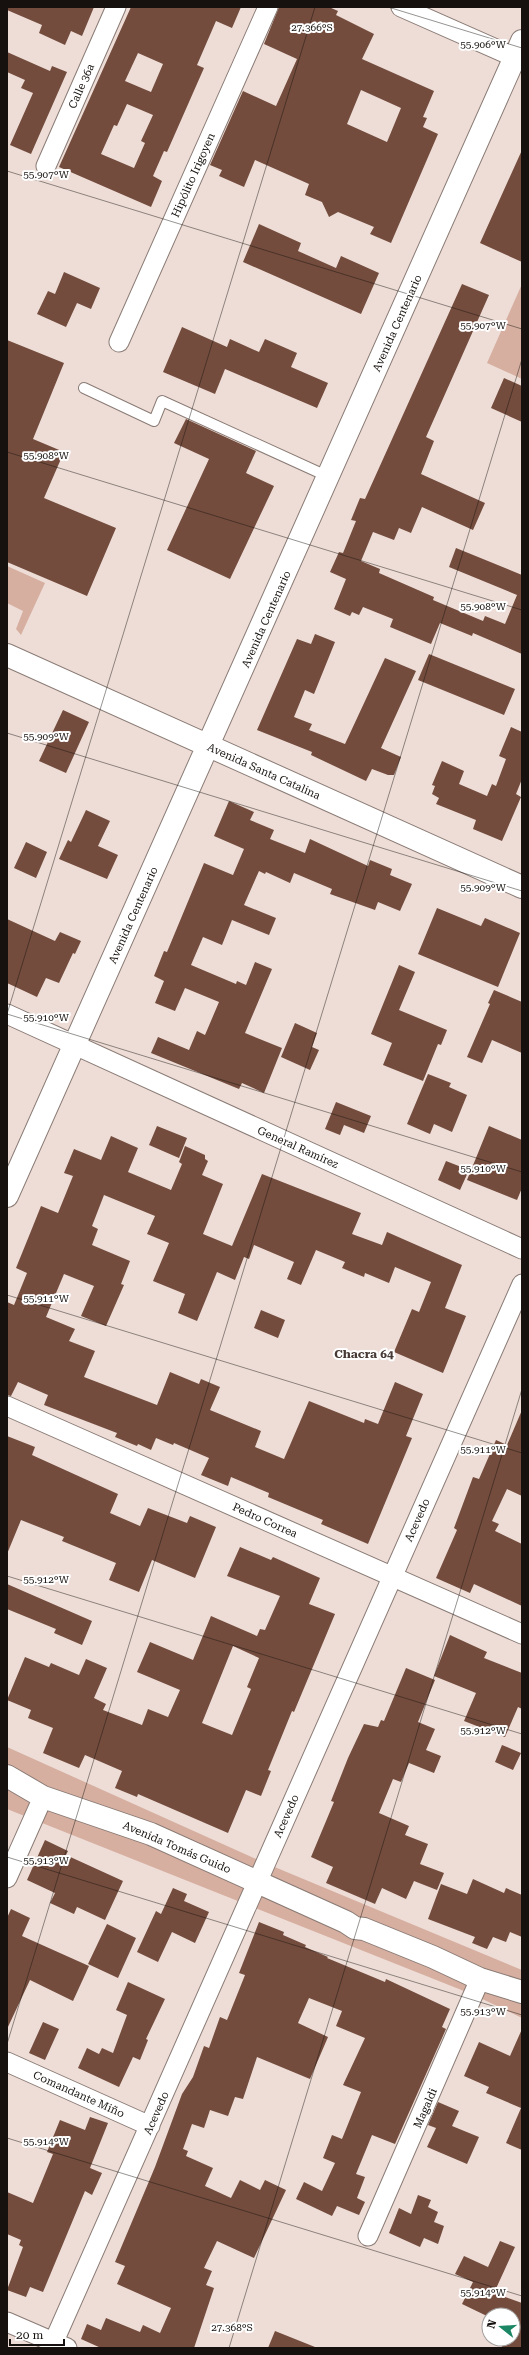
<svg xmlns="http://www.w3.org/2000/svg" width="529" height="2355" viewBox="0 0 529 2355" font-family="'Roboto Serif',serif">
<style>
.green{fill:#d6afa0}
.building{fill:#734c3d;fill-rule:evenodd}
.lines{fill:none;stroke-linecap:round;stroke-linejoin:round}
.lane-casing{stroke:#8a7b75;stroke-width:12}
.street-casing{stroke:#8a7b75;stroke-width:21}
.secondary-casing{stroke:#8a7b75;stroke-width:24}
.primary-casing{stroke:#8a7b75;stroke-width:24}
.lane{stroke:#fff;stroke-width:10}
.street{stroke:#fff;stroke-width:19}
.secondary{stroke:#fff;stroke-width:22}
.primary{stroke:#fff;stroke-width:22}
.ticks{fill:none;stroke:#16110e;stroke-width:1;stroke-opacity:0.45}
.labels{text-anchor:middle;stroke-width:4;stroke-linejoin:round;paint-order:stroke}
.street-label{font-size:11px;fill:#16110e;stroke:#fff}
.neighbourhood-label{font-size:12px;font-weight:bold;fill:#473a35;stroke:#fff}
.ticks-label{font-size:10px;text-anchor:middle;fill:#16110e;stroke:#fff;stroke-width:4;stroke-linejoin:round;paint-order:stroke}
</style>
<rect width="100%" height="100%" fill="#eeddd7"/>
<!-- green -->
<path class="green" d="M522,284V379L487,363Z
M7,566L45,583L21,635L16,629L23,611L7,603Z
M7,1747L265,1863L522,1970V2018L474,1995L7,1809Z"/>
<!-- building -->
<path class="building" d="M7,7H94L82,36L71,31L65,45L39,33L42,25L7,10Z
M131,7H241L232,28L216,21L197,65L204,68L167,152L164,151L153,176L162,181L151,207L59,167ZM138,53L163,64L151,92L125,81ZM127,104L153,115L141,141L145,143L134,168L101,154L114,125L117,126Z
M279,7H329L338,11L336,15L374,34L362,59L434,91L423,117L427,118L423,127L438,134L391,243L370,234L374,227L338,212L329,217L322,202L305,195L309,184L255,160L244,187L219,176L222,170L210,165L243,91L276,106L297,59L264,44ZM361,90L401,108L387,142L347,124Z
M7,52L50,71L52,66L67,72L31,154L10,145L33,93L21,88L25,80L7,72Z
M522,150V262L480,243Z
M259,224L301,243L298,251L336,268L341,256L379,273L361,314L243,262Z
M64,272L100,288L91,309L77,303L66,327L37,314L48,291L55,294Z
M462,284L489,295L426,437L434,441L421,474L485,503L473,530L422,507L411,533L399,528L394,540L373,532L361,561L380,569L379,573L434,597L433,600L483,621L485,616L505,624L517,595L449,567L456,548L522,575V654L473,633L472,636L440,623L431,644L390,627L393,619L363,607L359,615L352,612L350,616L334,609L346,579L330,572L339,552L343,553L356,521L351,520L360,498L365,499Z
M182,327L227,347L230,339L259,352L265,339L297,353L291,367L328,383L317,408L225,369L215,394L163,372Z
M7,340L64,363L33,439L64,452L44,498L116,528L87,596L7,562Z
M504,378L522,386V422L491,408Z
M186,419L256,451L246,473L274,486L230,579L167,550L209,459L174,443Z
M315,634L335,642L314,694L305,690L294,717L312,724L309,730L345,744L385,658L416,671L381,748L401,757L394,775H388L372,769L366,781L311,755L312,752L257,730L297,639L311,644Z
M429,654L515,689L504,715L418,680Z
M63,710L89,722L66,773L39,761Z
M511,727L522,732V779L516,794L521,797L502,841L473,829L476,820L436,804L439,798L432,794L435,786L432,785L442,761L464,771L459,784L487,796L492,784L496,786L506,759L499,756Z
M229,801L254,812L250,820L274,830L270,839L305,853L310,839L368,866L370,860L392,869L390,875L412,884L400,911L378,902L375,910L330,894L332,889L294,873L290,883L266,872L265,874L259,871L244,905L276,918L269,935L232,920L222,945L203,937L191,965L236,984L237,981L246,985L255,962L272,969L245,1033L282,1048L264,1093L242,1083L239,1089L151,1053L158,1037L189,1050L197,1031L205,1035L219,1002L185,988L175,1011L155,1003L164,981L154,976L164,951L167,952L204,863L233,875L244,849L214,836Z
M86,810L110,821L98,846L118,855L107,879L59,859L68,840L71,842Z
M26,842L47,852L36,878L14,868Z
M437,908L481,926L485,918L520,933L498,987L418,954Z
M7,919L55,941L60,932L81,941L75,954L73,953L59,983L46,978L37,997L7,983Z
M399,965L415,972L399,1010L447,1030L441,1045L438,1044L423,1081L383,1065L392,1043L371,1034Z
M494,990L522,1002V1053L492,1040L482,1063L467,1057L490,1004L488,1003Z
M295,1023L317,1033L312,1047L319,1050L310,1070L281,1057Z
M428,1074L451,1083L449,1087L467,1095L452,1132L434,1124L430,1134L407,1124Z
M336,1102L371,1116L364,1133L344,1125L340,1135L325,1129Z
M157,1126L187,1138L179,1158L149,1145Z
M489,1126L522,1140V1188L517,1200L467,1180Z
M111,1136L138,1148L128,1172L171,1190L182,1164L179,1162L185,1146L205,1155V1159L208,1161L202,1175L223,1184L203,1234L232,1246L262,1174L361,1213L352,1234L382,1245L387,1232L462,1265L445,1308L466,1316L443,1373L394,1352L412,1309L419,1312L431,1282L395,1267L389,1283L365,1273L364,1277L342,1268L345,1262L316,1250L301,1285L287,1279L294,1262L254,1245L249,1259L244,1257L235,1280L217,1272L197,1321L178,1313L185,1294L153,1281L169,1243L147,1234L155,1216L104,1195L92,1226L98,1229L92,1245L130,1261L121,1284L124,1285L106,1326L81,1316L94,1286L64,1274L46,1317L75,1329L69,1341L95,1351L84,1377L157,1405L170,1372L199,1384L201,1379L220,1387L210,1410L261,1431L255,1447L284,1459L309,1401L364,1423L365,1419L378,1424L395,1382L423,1394L406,1436L412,1438L368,1544L321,1524L323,1520L268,1497L269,1493L231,1477L228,1486L201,1475L209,1458L174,1443L173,1445L156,1438L151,1450L138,1444L137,1446L115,1437L117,1433L44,1405L48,1395L18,1382L11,1396L7,1395V1302L14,1305L27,1273L16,1268L31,1231L41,1206L58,1213L73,1176L64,1173L74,1149L101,1160Z
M446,1161L469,1170L460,1190L438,1180Z
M261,1310L285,1320L278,1338L254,1328Z
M522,1410V1496L507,1489L492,1521L499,1524L495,1531L522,1544V1606L474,1584L470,1593L436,1578L457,1530L454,1528L473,1477L479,1479L496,1440L507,1445Z
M7,1436L35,1447L32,1455L118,1494L110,1513L140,1526L148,1508L187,1523L190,1516L216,1527L195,1578L152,1560L139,1592L109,1580L116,1563L62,1541L64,1537L21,1520L7,1554Z
M240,1547L271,1560L273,1557L320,1578L309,1604L335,1614L294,1712L292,1711L268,1770L271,1771L261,1796L246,1790L228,1833L138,1794L137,1797L115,1788L122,1771L85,1755L79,1768L43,1753L53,1728L28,1718L31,1710L7,1700L25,1657L49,1667L51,1663L79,1675L86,1659L107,1668L94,1698L106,1704L103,1710L142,1725L148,1709L168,1717L180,1690L137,1672L150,1642L193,1660L211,1616L257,1636L260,1629L265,1630L280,1596L227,1576ZM233,1646L259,1658L247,1687L251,1689L232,1735L202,1723Z
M7,1584L92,1621L82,1645L54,1633L56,1629L7,1609Z
M450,1635L487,1652L484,1658L522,1673V1709L518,1707L505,1737L464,1721L476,1693L434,1676Z
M406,1668L435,1680L418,1722L435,1729L426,1750L441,1756L434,1773L409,1763L401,1782L393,1779L379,1813L409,1826L405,1835L428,1844L420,1864L444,1873L437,1890L414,1881L406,1899L382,1888L375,1904L326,1883L333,1867L311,1857L334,1802L331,1801L348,1758L364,1724L378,1727L381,1720L384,1721Z
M502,1745L521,1753L513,1770L495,1762Z
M45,1840L68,1851L66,1855L123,1881L105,1920L77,1907L74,1914L50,1903L55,1893L27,1880Z
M473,1879L504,1893L506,1888L522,1895V1937L510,1932L506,1942L493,1937L487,1949L472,1943L475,1937L428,1919L441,1884L467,1894Z
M173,1888L187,1894L184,1901L209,1912L195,1943L172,1932L158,1962L137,1952L156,1911L161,1914Z
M11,1909L30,1918L22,1936L89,1966L73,2001L30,1980L7,2029V1918Z
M259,1922L284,1932L283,1935L306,1945L305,1947L328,1957L327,1958L385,1982L386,1979L450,2009L442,2027L446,2029L395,2144L372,2135L356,2174L365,2177L357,2198L365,2202L359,2215L337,2206L332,2216L296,2199L304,2182L322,2191L335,2163L323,2158L332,2135L342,2139L361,2092L343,2085L365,2038L336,2026L342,2011L309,1998L298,2023L328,2037L310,2079L257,2057L243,2099L235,2097L228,2116L210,2110L204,2128L192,2124L183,2149L188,2151L186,2156L213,2168L205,2186L231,2198L240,2180L260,2190L265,2180L286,2190L254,2258L217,2241L204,2268L212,2271L206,2285L214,2288L194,2348H101L81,2339L87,2324L101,2330L106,2318L140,2332L143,2325L160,2333L171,2308L117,2284L125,2266L115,2262L155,2167L182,2094L193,2077L204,2046L209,2048L220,2017L227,2020L245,1975L239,1973Z
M107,1924L136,1938L118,1978L88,1964Z
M128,1982L165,1999L146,2039L148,2040L140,2060L133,2057L119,2087L78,2068L87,2048L99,2054L102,2048L113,2053L127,2015L116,2010Z
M43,2022L59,2029L45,2060L29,2053Z
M522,2029V2150L506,2143L521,2108L486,2093L489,2087L464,2076L479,2042L510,2056Z
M438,2102L459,2111L452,2126L479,2137L467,2164L427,2147L436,2128L428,2125Z
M90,2117L108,2123L90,2168L102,2173L92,2195L85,2191L43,2292L30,2287L26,2297L7,2290L23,2247L19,2245L21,2240L7,2234V2192L33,2203L53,2154L47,2152L60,2120L85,2130Z
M418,2195L431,2200L428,2207L438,2212L434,2222L444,2226L438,2244L424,2238L420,2247L389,2233L399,2208L411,2214Z
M500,2241L515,2247L494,2293L522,2303V2348H501L506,2339H513V2315H489V2317L462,2304L473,2282L455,2274L464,2256L488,2267Z
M275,2331L315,2347V2348H268Z"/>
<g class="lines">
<!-- lane casing -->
<g class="lane-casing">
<path id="lane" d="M84,388L154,421L162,401L329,477"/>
</g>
<!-- street casing -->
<g class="street-casing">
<path id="street" d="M401,7L514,57
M46,166L116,7
M119,342L268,7
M7,1014L522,1249
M7,1406L522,1634
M7,1878L43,1797
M7,2062L150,2126
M368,2236L480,1979
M7,2322L67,2348
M51,2348L522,1284"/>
</g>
<!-- secondary casing -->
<g class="secondary-casing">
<path id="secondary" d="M7,1776L43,1797L151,1834L346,1922L355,1928L364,1929L433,1957L480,1979L522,1992"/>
</g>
<!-- primary casing -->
<g class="primary-casing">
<path id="primary" d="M7,655L522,887
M7,1196L522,41"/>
</g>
<!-- lane -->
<use href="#lane" class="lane"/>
<!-- street -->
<use href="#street" class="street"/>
<!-- secondary -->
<use href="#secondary" class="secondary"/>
<!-- primary -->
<use href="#primary" class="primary"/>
</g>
<!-- ticks -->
<path class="ticks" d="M388,7L522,48M7,171L522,329M7,452L522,610M7,733L522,891M7,1014L522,1172M7,1014L315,7M7,1295L522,1453M7,1576L522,1734M7,1857L522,2015M7,2044L522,359M7,2138L522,2296M229,2348L522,1389"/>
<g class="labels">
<!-- street labels -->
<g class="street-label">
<text transform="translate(81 86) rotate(-66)" y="4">Calle 36a</text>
<text transform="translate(193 175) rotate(-66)" y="4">Hipólito Irigoyen</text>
<text transform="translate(397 323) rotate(-66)" y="4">Avenida Centenario</text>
<text transform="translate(266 619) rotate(-66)" y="4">Avenida Centenario</text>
<text transform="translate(264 771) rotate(24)" y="4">Avenida Santa Catalina</text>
<text transform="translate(133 915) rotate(-66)" y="4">Avenida Centenario</text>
<text transform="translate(298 1147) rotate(24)" y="4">General Ramírez</text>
<text transform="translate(265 1520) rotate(24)" y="4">Pedro Correa</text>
<text transform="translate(417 1520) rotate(-66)" y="4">Acevedo</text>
<text transform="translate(286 1816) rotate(-66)" y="4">Acevedo</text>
<text transform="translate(177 1847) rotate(23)" y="4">Avenida Tomás Guido</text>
<text transform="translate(79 2094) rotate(24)" y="4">Comandante Miño</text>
<text transform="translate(425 2108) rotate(-66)" y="4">Magaldi</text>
<text transform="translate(156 2113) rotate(-66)" y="4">Acevedo</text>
</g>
<!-- neighbourhood labels -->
<g class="neighbourhood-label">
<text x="364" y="1358">Chacra 64</text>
</g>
</g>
<g class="ticks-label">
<text x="312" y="31">27.366°S</text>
<text x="483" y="48">55.906°W</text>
<text x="46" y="178">55.907°W</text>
<text x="483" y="329">55.907°W</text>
<text x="46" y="459">55.908°W</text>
<text x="483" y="610">55.908°W</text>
<text x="46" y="740">55.909°W</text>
<text x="483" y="891">55.909°W</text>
<text x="46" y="1021">55.910°W</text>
<text x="483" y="1172">55.910°W</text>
<text x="46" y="1302">55.911°W</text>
<text x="483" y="1453">55.911°W</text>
<text x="46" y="1583">55.912°W</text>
<text x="483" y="1734">55.912°W</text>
<text x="46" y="1864">55.913°W</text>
<text x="483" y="2015">55.913°W</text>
<text x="46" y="2145">55.914°W</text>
<text x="483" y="2296">55.914°W</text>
<text x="232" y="2331">27.368°S</text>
</g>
<!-- border -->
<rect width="529" height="2355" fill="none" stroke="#16110e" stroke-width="16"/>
<!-- north arrow -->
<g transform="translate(501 2327) rotate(287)"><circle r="19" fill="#ffffff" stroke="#a2a09f"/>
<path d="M0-3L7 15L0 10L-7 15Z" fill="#1b8764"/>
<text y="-6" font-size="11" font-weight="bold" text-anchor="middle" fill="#16110e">N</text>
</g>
<!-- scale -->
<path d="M10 2339v6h54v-6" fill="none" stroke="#16110e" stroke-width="2"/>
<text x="16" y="2339" font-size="12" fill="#16110e" stroke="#ffffff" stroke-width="3" paint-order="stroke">20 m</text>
</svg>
